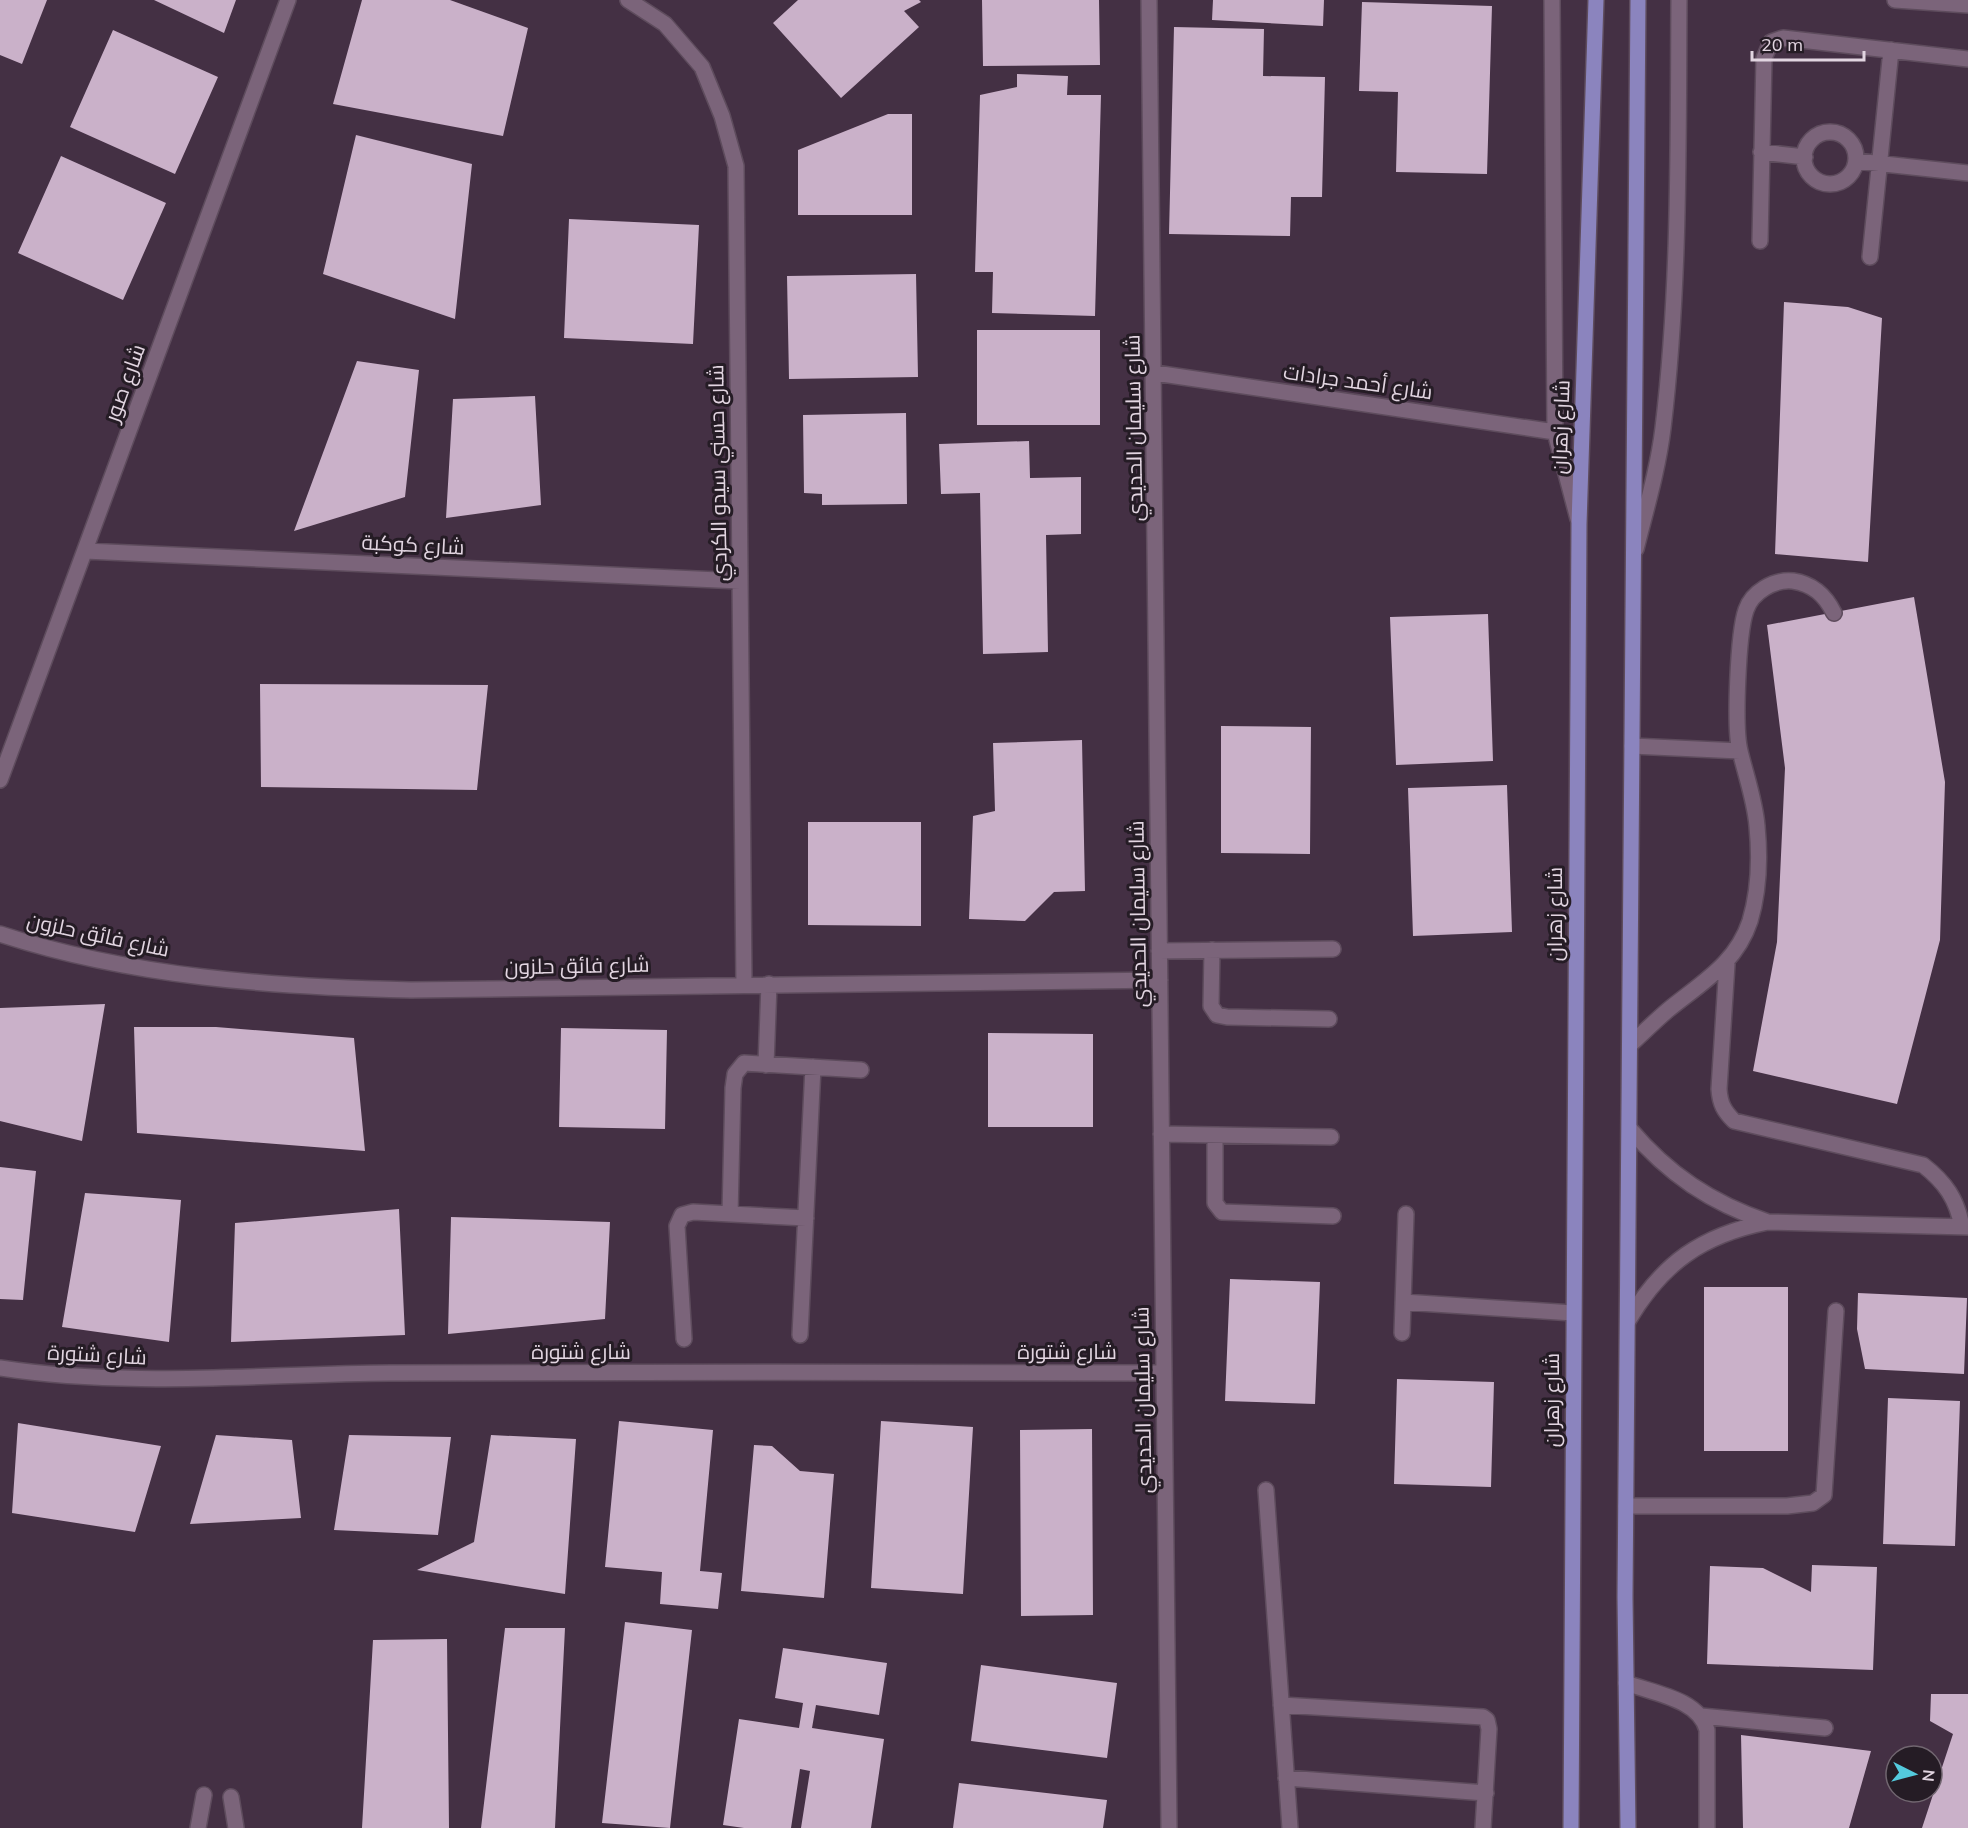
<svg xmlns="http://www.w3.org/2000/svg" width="1968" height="1828" viewBox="0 0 1968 1828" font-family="Mulish,Cairo,sans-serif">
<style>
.building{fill:#cab1c9}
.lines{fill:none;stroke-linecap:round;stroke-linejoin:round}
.minor-casing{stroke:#5e4c5d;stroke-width:18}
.major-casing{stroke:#5e4c5d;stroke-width:18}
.minor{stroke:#7b647a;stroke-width:15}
.major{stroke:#8b84be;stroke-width:15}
.labels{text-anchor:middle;stroke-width:6;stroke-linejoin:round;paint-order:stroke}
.street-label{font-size:21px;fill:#e2d5e1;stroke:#251c25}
</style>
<rect width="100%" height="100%" fill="#443044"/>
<!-- building -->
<path class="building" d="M0,0H47L22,64L0,55Z
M154,0H236L224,33Z
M362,0H450L528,28L503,136L333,104Z
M798,0H919L921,2L904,11L919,27L841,98L773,23Z
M982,0H1099L1100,65L983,66Z
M1213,0H1324L1323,26L1212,20Z
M1362,2L1492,6L1487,174L1396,172L1398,92L1359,91Z
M1174,27L1264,29L1263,76L1325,77L1322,197H1291L1290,236L1169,234Z
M113,30L218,77L175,174L70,127Z
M1017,74L1068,76L1067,95H1101L1095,316L992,313L993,272H975L980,95L1017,87Z
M888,114H912V215H798V150Z
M356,135L472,164L455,319L323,274Z
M61,156L166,203L123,300L18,253Z
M569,219L699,225L693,344L564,338Z
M916,274L918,377L789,379L787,276Z
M1784,302L1848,307L1882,318L1868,562L1775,554Z
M977,330H1100V425H977Z
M357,361L419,370L405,497L294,531Z
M535,396L541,505L446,518L453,399Z
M906,413L907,504L822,505V494L804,493L803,415Z
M1029,441L1030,478L1081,477V534L1046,535L1048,652L983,654L980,493L941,494L939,444Z
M1914,597L1945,782L1940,940L1897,1104L1753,1071L1777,942L1785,768L1767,625Z
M1488,614L1493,761L1396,765L1390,617Z
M260,684L488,685L477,790L261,787Z
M1221,726L1311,727L1310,854L1221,853Z
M1082,740L1085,891L1054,892L1025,921L969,919L973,816L995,811L993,743Z
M1507,785L1512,932L1413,936L1408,788Z
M808,822H921V926L808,925Z
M105,1004L82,1141L0,1121V1008Z
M134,1027H216L354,1038L365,1151L137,1133Z
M561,1028L667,1030L665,1129L559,1127Z
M988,1033L1093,1034V1127H988Z
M0,1167L36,1171L23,1300L0,1299Z
M85,1193L181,1200L169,1342L62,1327Z
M399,1209L405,1335L231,1342L235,1223Z
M451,1217L610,1222L605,1319L448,1334Z
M1230,1279L1320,1282L1315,1404L1225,1401Z
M1704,1287H1788V1451H1704Z
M1858,1293L1967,1298L1964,1374L1865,1369L1857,1329Z
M1397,1379L1494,1382L1491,1487L1394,1484Z
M1888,1398L1960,1401L1955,1546L1883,1544Z
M619,1421L713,1430L700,1571L722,1573L718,1609L660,1604L662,1572L605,1567Z
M881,1421L973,1427L963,1594L871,1588Z
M18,1423L161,1446L135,1532L12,1513Z
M1092,1429L1093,1615L1021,1616L1020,1430Z
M216,1435L292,1440L301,1518L190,1524Z
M349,1435L451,1437L438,1535L334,1530Z
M491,1435L576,1439L565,1594L417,1570L474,1542Z
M754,1445L772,1446L800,1471L834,1474L824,1598L741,1591Z
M1812,1565L1877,1567L1873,1670L1707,1664L1710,1566L1763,1568L1811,1592Z
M625,1622L692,1630L670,1828L602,1823Z
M505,1628H565L555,1828H481Z
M447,1639L449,1828H362L373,1640Z
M783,1648L887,1663L879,1715L816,1705L812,1728L884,1739L871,1828H801L810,1771L800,1769L791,1828H744L723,1825L739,1719L799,1728L803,1703L775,1698Z
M981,1665L1117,1683L1107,1758L971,1741Z
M1931,1694H1968V1828H1922L1953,1734L1930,1721Z
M1741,1735L1871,1751L1849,1828H1743Z
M959,1783L1107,1800L1103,1828H953Z"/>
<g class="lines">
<!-- minor casing -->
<g class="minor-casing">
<path id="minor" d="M628,0L665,24L702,67L722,116L736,166L744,985
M1149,0L1169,1828
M1552,0L1555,432L1578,519
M1895,0L1968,5
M1804 158a26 26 0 1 1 52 0a26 26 0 1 1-52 0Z
M1761,152L1805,157
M1856,161L1968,173
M1760,241L1764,58L1771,42L1783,38L1968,59
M1870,257L1891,50
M1155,373L1555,432
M1636,549C1646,509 1658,469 1663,428C1680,286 1678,143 1679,0
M85,551L740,581
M1632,746L1740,751
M0,780L288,0
M0,934C131,977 274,987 411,990L1160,980
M1212,950L1211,1006L1217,1015L1227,1017L1329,1019
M1159,951L1333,949
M1727,964L1719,1089C1720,1104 1724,1111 1734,1121L1923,1165C1945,1182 1957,1199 1962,1227
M1631,1044C1643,1033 1655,1021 1668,1010C1701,983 1736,964 1750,921C1759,891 1760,857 1757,826C1755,801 1746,776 1740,751C1734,727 1738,633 1746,610C1752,592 1774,579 1793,581C1813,584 1825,595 1834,613
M766,1065L769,984
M1630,1129C1668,1174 1711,1203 1768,1222
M1161,1134L1331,1137
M1215,1135V1203L1222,1212L1333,1216
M730,1214L733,1088L735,1074L744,1063L861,1070
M1403,1302L1573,1313
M1628,1321C1662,1263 1702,1235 1768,1222L1968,1227
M1402,1333L1406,1214
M800,1335L813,1067
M684,1339L677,1226L682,1215L693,1212L806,1218
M0,1368C130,1388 260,1374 391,1373C649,1371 906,1373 1164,1373
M1266,1490L1290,1828
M1626,1506H1787L1813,1503L1824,1495L1836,1311
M1626,1683C1653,1693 1699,1699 1707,1730V1828
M1281,1705L1483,1717L1487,1720L1489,1729L1483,1828
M1701,1716L1825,1728
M1286,1778L1486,1793
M231,1797L236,1828
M198,1828L204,1795"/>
</g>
<!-- major casing -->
<g class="major-casing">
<path id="major" d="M1571,1828L1579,524L1596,0
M1628,1828L1625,1597L1638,0"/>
</g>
<!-- minor -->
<use href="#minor" class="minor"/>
<!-- major -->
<use href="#major" class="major"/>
</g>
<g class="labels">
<!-- street labels -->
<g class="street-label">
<text transform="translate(1358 382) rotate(8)" y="7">شارع أحمد جرادات</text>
<text transform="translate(125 383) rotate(-70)" y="7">شارع صور</text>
<text transform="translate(1561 427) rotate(-88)" y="7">شارع زهران</text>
<text transform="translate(1134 428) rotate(-91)" y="7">شارع سليمان الحديدي</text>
<text transform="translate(718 473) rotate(-91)" y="7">شارع حسني سيدو الكردي</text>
<text transform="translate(413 545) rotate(3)" y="7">شارع كوكبة</text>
<text transform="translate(1138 914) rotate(-91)" y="7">شارع سليمان الحديدي</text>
<text transform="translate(1555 914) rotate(-90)" y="7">شارع زهران</text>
<text transform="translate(98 935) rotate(12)" y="7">شارع فائق حلزون</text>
<text transform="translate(577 966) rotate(-1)" y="7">شارع فائق حلزون</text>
<text x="581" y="1359">شارع شتورة</text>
<text x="1067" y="1359">شارع شتورة</text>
<text transform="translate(97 1355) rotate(3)" y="7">شارع شتورة</text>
<text transform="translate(1143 1400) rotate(-91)" y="7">شارع سليمان الحديدي</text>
<text transform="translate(1552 1400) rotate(-90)" y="7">شارع زهران</text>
</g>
</g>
<!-- north arrow -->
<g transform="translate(1914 1774) rotate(96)"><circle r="28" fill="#251c25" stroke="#716670" stroke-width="1.5"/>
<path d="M0-4.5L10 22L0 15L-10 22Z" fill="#54cadd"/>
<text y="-9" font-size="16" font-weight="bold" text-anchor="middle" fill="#e2d5e1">N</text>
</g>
<!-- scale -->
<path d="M1752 51v9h112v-9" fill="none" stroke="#e2d5e1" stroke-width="3"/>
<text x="1761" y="51" font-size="18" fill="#e2d5e1" stroke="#251c25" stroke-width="4.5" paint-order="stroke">20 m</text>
</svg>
